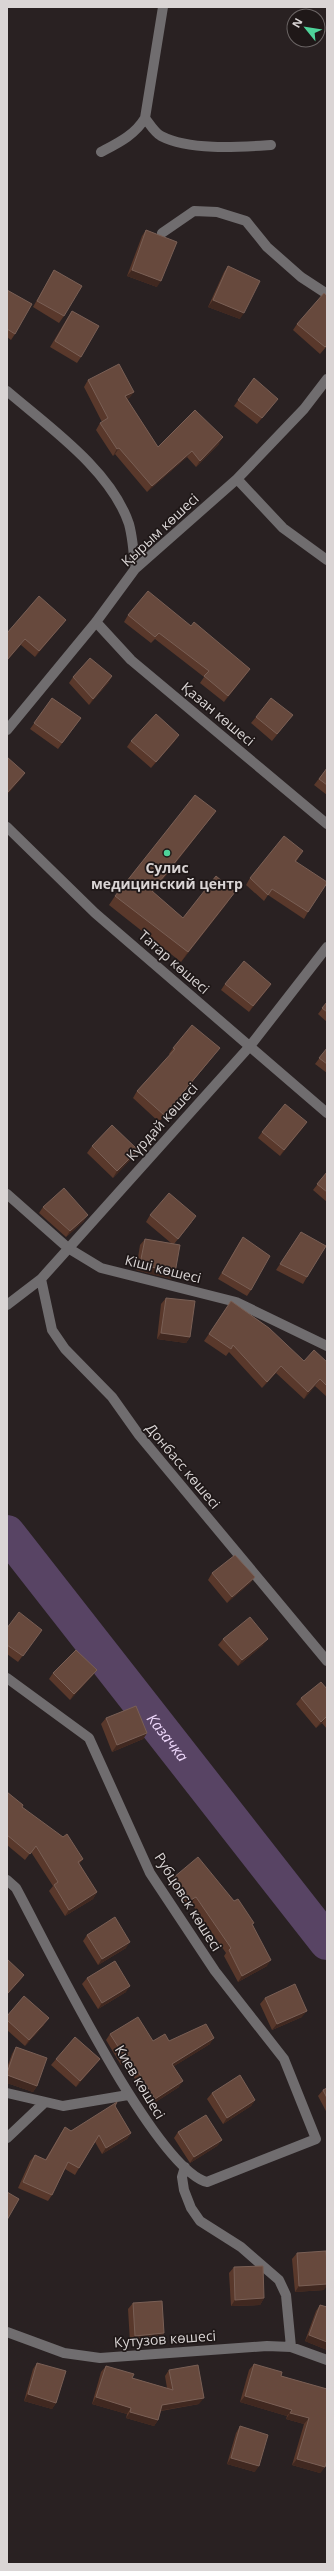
<svg xmlns="http://www.w3.org/2000/svg" width="334" height="2571" viewBox="0 0 334 2571" font-family="'Open Sans',sans-serif">
<style>
.lines{fill:none;stroke-linecap:round;stroke-linejoin:round}
.river{stroke:#584464;stroke-width:36}
.minor{stroke:#706d6f;stroke-width:10}
.wall{fill:#59382b}
.shaded-wall{fill:#402820}
.building{fill:#67493d;stroke:#795f55}
.poi-dot{fill:#4ed39a;stroke:#1f1818;stroke-width:1.5}
.labels{text-anchor:middle;stroke-width:3.5;stroke-linejoin:round;paint-order:stroke}
.street-label{font-size:14px;fill:#dad5d5;stroke:#1f1818}
.poi-label{font-size:14px;font-weight:bold;fill:#dad5d5;stroke:#1f1818}
.water-label{font-size:15px;font-style:italic;fill:#efd9fc;stroke:#1f1818}
</style>
<rect width="100%" height="100%" fill="#292122"/>
<g class="lines">
<!-- river -->
<path class="river" id="s1" d="M7,1533L327,1942"/>
<!-- minor -->
<path class="minor" d="M145,118C149,123 155,133 161,136C190,151 240,147 271,145
M101,152C118,143 135,135 145,118L163,7
M162,233L194,211L217,212L246,221L267,247L301,277L327,294
M7,391C49,427 111,470 129,524C133,539 134,554 135,569
M237,479L283,528L327,560
M96,622L131,660L327,824
M7,730L96,622L135,569L237,479L304,409L327,379
M7,827L95,913L327,1113
M7,1194L68,1248L101,1268L236,1302L327,1346
M41,1279L52,1330L65,1349L112,1397L139,1435L327,1661
M7,1305L41,1279L250,1046L327,947
M7,1678L89,1738L150,1873L215,1971L284,2059L316,2139L207,2182C154,2168 46,1943 16,1888L7,1880
M7,2093L63,2106L128,2095
M7,2138L45,2102
M185,2167L182,2177L184,2190L191,2208L200,2221L241,2247L279,2280L286,2295L291,2347
M7,2332L64,2353L100,2358L267,2346L291,2347L327,2360"/>
</g>
<!-- wall -->
<path class="wall" d="M146,230L157,287L127,276L142,236Z
M228,266L240,319L208,307L224,272Z
M54,270L64,316L59,323L33,307L50,277Z
M7,290L15,334L11,340L7,337Z
M327,296V346L320,354L293,330L297,324Z
M72,311L81,357L77,363L50,347L68,317Z
M254,378L273,405L257,424L234,406Z
M88,380L134,392L129,398L127,399L158,447L219,444L196,467L187,457L147,492L115,454L113,456L96,430L100,423L102,422L84,387Z
M128,615L191,626L250,669L224,702L200,683L204,677L155,639L151,643L124,622Z
M66,620L61,626L35,657L7,633Z
M112,676L108,683L89,705L69,683L73,677Z
M52,698L81,718L58,749L30,729Z
M256,717L288,721L272,741L251,723Z
M131,741H175L151,768L127,747Z
M327,768V795L314,785Z
M216,811L153,892L183,918L228,902L181,962L109,905L115,896Z
M303,851L296,862L308,912L304,919L268,895L264,901L246,885L250,878Z
M225,984H271L249,1012L221,990Z
M327,1002V1022L318,1014Z
M173,1048H220L215,1054L159,1122L133,1098L137,1091L170,1055L169,1054Z
M327,1048V1073L315,1064Z
M307,1122L280,1156L258,1138L262,1132Z
M92,1146L133,1157L113,1178L87,1153Z
M327,1172V1202L313,1190Z
M43,1207L84,1221L66,1237L39,1213Z
M150,1215L192,1222L174,1244L171,1279L136,1270L140,1245L145,1239L171,1243L146,1222Z
M301,1232L307,1277L303,1284L276,1270Z
M243,1237L251,1290L247,1296L218,1279L239,1243Z
M166,1298L190,1337L186,1343L157,1339L161,1304Z
M231,1301L304,1361L327,1362V1397L315,1386L304,1399L276,1373L262,1388L229,1352L226,1356L204,1341Z
M212,1573L255,1577L250,1583L227,1603L208,1580Z
M7,1628L42,1630L18,1662L7,1654Z
M223,1639L263,1645L238,1666L218,1645Z
M97,1670L92,1676L70,1700L49,1679L53,1673Z
M327,1689V1729L322,1723L316,1728L296,1704L301,1698Z
M106,1718L147,1733L143,1739L112,1752L101,1724Z
M7,1792L22,1807L83,1859L79,1864L97,1892L93,1899L65,1916L49,1891L53,1886L31,1852L25,1860L7,1845Z
M173,1878L253,1925L267,1966L238,1982L224,1956L226,1953L191,1903L187,1907L168,1884Z
M87,1935L126,1948L98,1965L83,1941Z
M87,1978L126,1992L98,2009L82,1984Z
M265,1998L302,2017L272,2030L260,2004Z
M7,2016L44,2025L25,2046L7,2030Z
M110,2034L153,2041H169L210,2044L174,2066L179,2087L151,2105L125,2063L121,2065L106,2040Z
M16,2047L37,2086L33,2092L7,2083V2068L12,2054Z
M56,2059L95,2065L76,2087L51,2065Z
M327,2088V2113L318,2096L323,2090Z
M212,2093L255,2100L251,2106L223,2124L207,2099Z
M115,2106L131,2133L127,2139L102,2154L95,2142L79,2168L75,2175L65,2169L52,2195L48,2201L18,2188L30,2161L35,2155L45,2160L61,2133L65,2127L71,2131Z
M178,2132L222,2140L217,2146L190,2163L174,2138Z
M297,2253L324,2290L295,2292L292,2259Z
M234,2267L264,2298L260,2305L231,2306L229,2273Z
M133,2303L160,2340L130,2342L128,2309Z
M320,2305L327,2307V2350L305,2341L316,2311Z
M37,2363L56,2403L52,2409L24,2401L33,2369Z
M254,2364L281,2376L327,2389L325,2467L320,2473L292,2465L304,2424L286,2419L287,2416L240,2402L249,2370Z
M106,2366L132,2378L167,2388L165,2376L169,2370L199,2404L161,2411L158,2420L154,2426L126,2418L127,2414L92,2404L101,2372Z
M240,2426L255,2472L227,2464L236,2433Z"/>
<!-- shaded-wall -->
<path class="shaded-wall" d="M132,270L161,281L157,287L127,276Z
M213,300L244,313L240,319L208,307Z
M134,392L129,398L120,403L125,396Z
M223,437L219,444L196,467L200,461Z
M119,448L115,454L113,456L117,449Z
M192,451L187,457L147,492L152,486Z
M66,620L61,626L35,657L39,651Z
M25,639L21,645L7,661V660Z
M250,669L246,675L224,702L228,696Z
M112,676L108,683L89,705L93,699Z
M179,735L175,741L151,768L156,762Z
M25,773L21,779L7,795V793Z
M216,811L209,820L145,901L152,891Z
M235,892L228,902L181,962L188,952Z
M271,984L267,990L249,1012L253,1006Z
M220,1048L215,1054L159,1122L164,1115Z
M307,1122L303,1128L280,1156L284,1150Z
M138,1150L133,1157L113,1178L117,1171Z
M88,1215L84,1221L66,1237L70,1231Z
M140,1264L175,1273L171,1279L136,1270Z
M161,1333L190,1337L186,1343L157,1339Z
M281,1366L276,1373L262,1388L267,1382Z
M320,1379L315,1386L304,1399L308,1392Z
M255,1577L250,1583L227,1603L232,1597Z
M268,1639L263,1645L238,1666L242,1660Z
M97,1670L92,1676L70,1700L74,1694Z
M326,1717L322,1723L316,1728L321,1722Z
M147,1733L143,1739L112,1752L117,1745Z
M97,1892L93,1899L65,1916L69,1910Z
M196,1897L191,1903L187,1907L191,1900Z
M130,1942L126,1948L98,1965L102,1959Z
M271,1960L267,1966L238,1982L242,1976Z
M24,1975L20,1981L7,1995V1994Z
M130,1986L126,1992L98,2009L102,2003Z
M307,2011L302,2017L272,2030L277,2024Z
M49,2018L44,2025L25,2046L29,2040Z
M214,2038L210,2044L168,2070L172,2064Z
M129,2057L125,2063L121,2065L126,2059Z
M100,2059L95,2065L76,2087L80,2081Z
M7,2075L37,2086L33,2092L7,2083Z
M183,2081L179,2087L151,2105L155,2099Z
M255,2100L251,2106L223,2124L227,2118Z
M131,2133L127,2139L102,2154L106,2148Z
M222,2140L217,2146L190,2163L194,2157Z
M327,2284V2286L324,2290L295,2292L299,2286Z
M264,2298L260,2305L231,2306L235,2300Z
M164,2333L160,2340L130,2342L135,2336Z
M309,2335L327,2342V2350L305,2341Z
M28,2394L56,2403L52,2409L24,2401Z
M245,2396L292,2410L287,2416L240,2402Z
M96,2397L131,2408L127,2414L92,2404Z
M204,2398L199,2404L158,2411L162,2405Z
M130,2412L158,2420L154,2426L126,2418Z
M290,2413L309,2418L304,2424L286,2419Z
M231,2458L259,2466L255,2472L227,2464Z
M297,2459L325,2467L320,2473L292,2465Z"/>
<!-- building -->
<path class="building" d="M146,230L177,242L161,281L132,270Z
M228,266L260,281L244,313L213,300Z
M54,270L82,286L64,316L37,301Z
M7,290L32,304L15,334L7,329Z
M324,293L327,296V345L325,347L297,324Z
M72,311L99,326L81,357L55,341Z
M119,364L134,392L125,396L158,447L195,410L223,437L200,461L192,451L152,486L119,448L117,449L100,423L108,418L88,380Z
M254,378L278,399L262,418L238,400Z
M148,591L191,626L194,622L250,669L228,696L204,676L209,671L159,633L155,637L128,615Z
M39,596L66,620L39,651L25,639L7,660V633Z
M90,658L112,676L93,699L73,677Z
M52,698L81,718L62,743L34,723Z
M271,698L293,715L277,734L256,717Z
M156,714L179,735L156,762L131,741Z
M7,757L25,773L7,793Z
M327,768V785L319,779Z
M195,795L216,811L152,891L183,918L216,876L235,892L188,952L115,896Z
M284,836L303,851L295,861L327,882V883L308,912L272,889L268,895L250,878Z
M244,961L271,984L253,1006L225,984Z
M327,1002V1012L322,1008Z
M192,1025L220,1048L164,1115L137,1091L175,1049L173,1048Z
M327,1048V1064L319,1058Z
M285,1104L307,1122L284,1150L262,1132Z
M112,1125L138,1150L117,1171L92,1146Z
M327,1172V1192L317,1184Z
M64,1188L88,1215L70,1231L43,1207Z
M169,1193L196,1216L178,1239L150,1215Z
M301,1232L326,1246L307,1277L280,1264Z
M243,1237L270,1256L251,1290L222,1273Z
M145,1239L180,1245L175,1273L140,1264Z
M166,1298L195,1301L190,1337L161,1333Z
M231,1301L269,1328L304,1361L314,1350L327,1362V1386L320,1379L308,1392L281,1366L267,1382L233,1345L231,1349L209,1334Z
M235,1555L255,1577L232,1597L212,1573Z
M19,1612L42,1630L23,1656L7,1645V1628Z
M250,1617L268,1639L242,1660L223,1639Z
M76,1650L97,1670L74,1694L53,1673Z
M321,1682L327,1689V1718L326,1717L321,1722L301,1698Z
M136,1706L147,1733L117,1745L106,1718Z
M7,1792L23,1805L22,1807L63,1837L67,1834L83,1859L78,1862L97,1892L69,1910L54,1885L58,1882L36,1846L30,1854L7,1835Z
M198,1857L234,1901L238,1899L254,1923L252,1924L271,1960L242,1976L229,1950L231,1948L196,1897L191,1900L173,1878Z
M115,1917L130,1942L102,1959L87,1935Z
M7,1959L24,1975L7,1994Z
M115,1961L130,1986L102,2003L87,1978Z
M295,1984L307,2011L277,2024L265,1998Z
M24,1996L49,2018L29,2040L7,2020V2016Z
M138,2017L153,2041L165,2034L169,2041L206,2024L214,2038L172,2064L183,2081L155,2099L129,2057L126,2059L110,2034Z
M75,2037L100,2059L80,2081L56,2059Z
M16,2047L47,2058L37,2086L7,2075V2073Z
M240,2075L255,2100L227,2118L212,2093Z
M327,2088V2098L323,2090Z
M117,2102L115,2106L131,2133L106,2148L99,2135L79,2168L68,2162L52,2195L23,2182L35,2155L46,2160L65,2127L71,2131Z
M206,2115L222,2140L194,2157L178,2132Z
M7,2192L19,2199L7,2220Z
M326,2251L327,2264V2284L299,2286L297,2253Z
M263,2266L264,2298L235,2300L234,2267Z
M162,2301L164,2333L135,2336L133,2303Z
M320,2305L327,2307V2342L309,2335Z
M37,2363L66,2371L56,2403L28,2394Z
M254,2364L282,2372L281,2376L327,2389V2460L325,2467L297,2459L309,2418L290,2413L292,2410L245,2396Z
M198,2365L204,2398L162,2405L158,2420L130,2412L131,2408L96,2397L106,2366L134,2374L132,2378L173,2390L169,2370Z
M240,2426L268,2435L259,2466L231,2458Z"/>
<!-- markers -->
<circle class="poi-dot" cx="167" cy="853" r="4"/>
<g class="labels">
<!-- street labels -->
<g class="street-label">
<text transform="translate(160 530) rotate(-43)" y="5">Қырым көшесі</text>
<text transform="translate(218 714) rotate(40)" y="5">Қазан көшесі</text>
<text transform="translate(174 962) rotate(41)" y="5">Татар көшесі</text>
<text transform="translate(162 1122) rotate(-48)" y="5">Күрдай көшесі</text>
<text transform="translate(163 1269) rotate(14)" y="5">Кіші көшесі</text>
<text transform="translate(183 1466) rotate(50)" y="5">Донбасс көшесі</text>
<text transform="translate(188 1902) rotate(58)" y="5">Рубцовск көшесі</text>
<text transform="translate(140 2082) rotate(59)" y="5">Киев көшесі</text>
<text transform="translate(165 2339) rotate(-4)" y="5">Кутузов көшесі</text>
</g>
<!-- poi labels -->
<g class="poi-label">
<text x="167" y="873">Сулис<tspan x="167" dy="16">медицинский центр</tspan></text>
</g>
<!-- water labels -->
<g class="water-label">
<text dy="5" stroke="none"><textPath href="#s1" startOffset="260">Казачка</textPath></text>
</g>
</g>
<!-- border -->
<rect width="334" height="2571" fill="none" stroke="#dad5d5" stroke-width="16"/>
<!-- north arrow -->
<g transform="translate(306 28) rotate(300)"><circle r="19" fill="#1f1818" stroke="#6a6464"/>
<path d="M0-3L7 15L0 10L-7 15Z" fill="#4ed39a"/>
<text y="-6" font-size="11" font-weight="bold" text-anchor="middle" fill="#dad5d5">N</text>
</g>
</svg>
